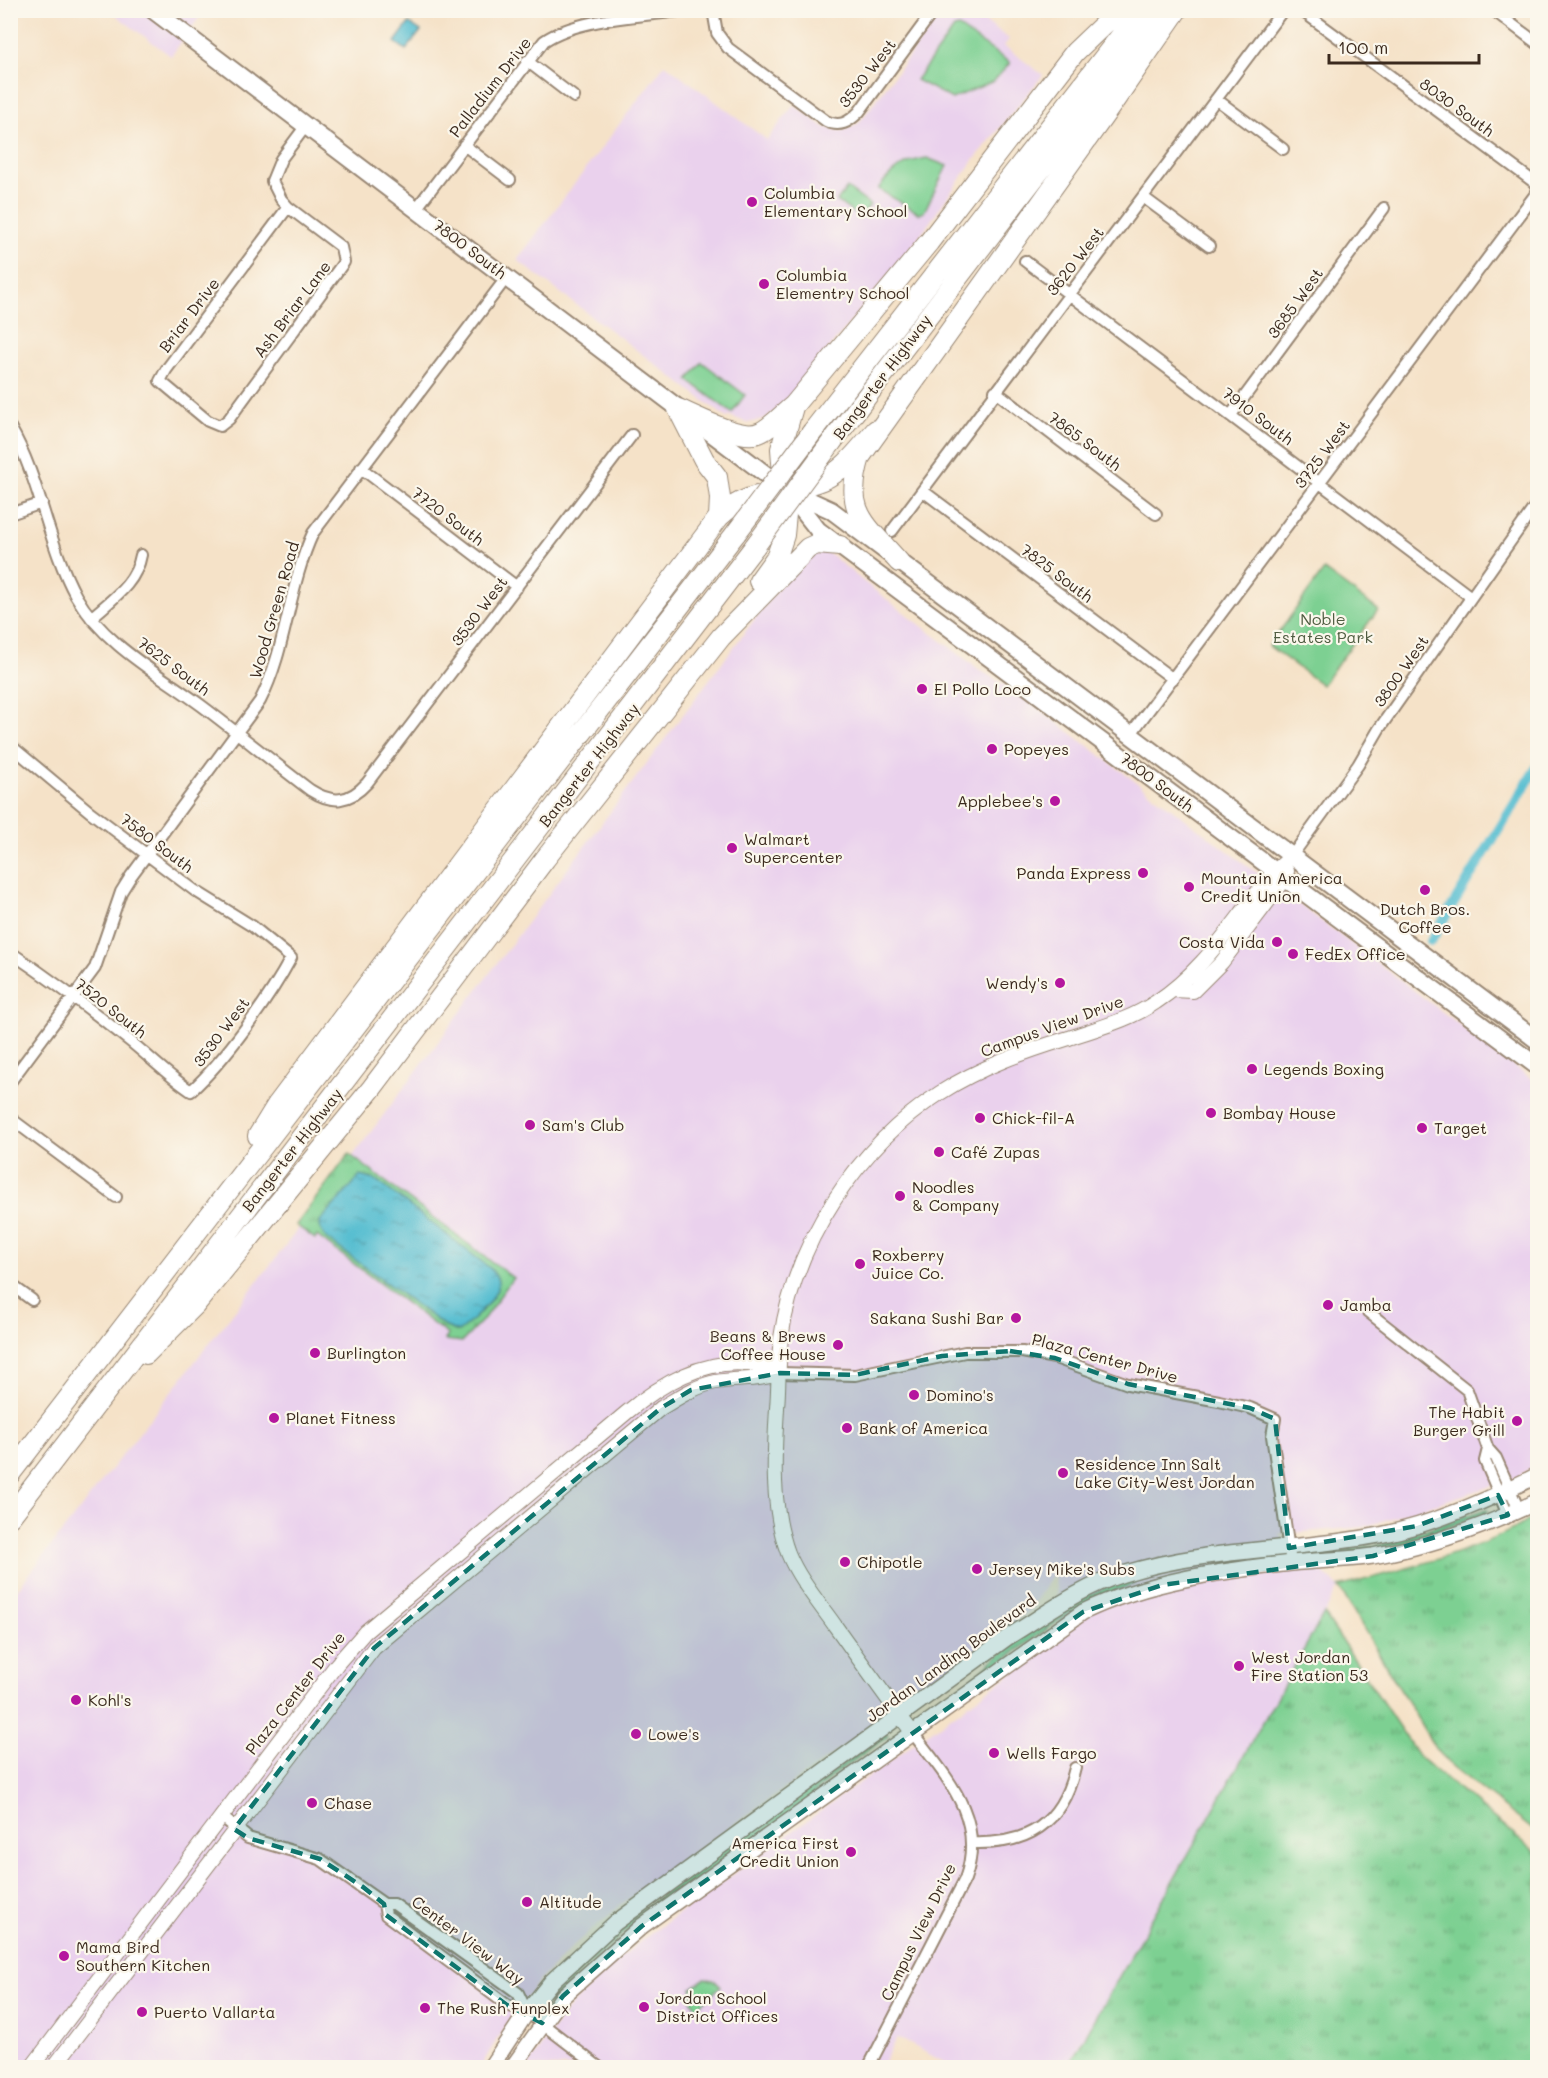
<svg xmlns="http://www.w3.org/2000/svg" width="1548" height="2078" viewBox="0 0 1548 2078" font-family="Mali,sans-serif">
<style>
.built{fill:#ead1ed}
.grass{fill:url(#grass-tufts);stroke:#5c7d58;stroke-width:1.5}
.park{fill:#7dd092;stroke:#5c7d58;stroke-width:1.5}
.water{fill:url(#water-ripples);stroke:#487477;stroke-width:1.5}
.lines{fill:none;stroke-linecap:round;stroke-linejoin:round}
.canal{stroke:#54bdd0;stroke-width:10}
.minor-casing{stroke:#988673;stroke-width:14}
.tertiary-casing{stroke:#988673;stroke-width:16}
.secondary-casing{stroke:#988673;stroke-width:18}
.primary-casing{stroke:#988673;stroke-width:20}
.motorway-casing{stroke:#988673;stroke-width:22}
.minor{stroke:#fff;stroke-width:10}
.tertiary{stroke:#fff;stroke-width:14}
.secondary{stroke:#fff;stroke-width:15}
.primary{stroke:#fff;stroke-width:16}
.motorway{stroke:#fff;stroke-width:20}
.motorway-bridge-casing{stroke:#988673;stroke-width:22;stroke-linecap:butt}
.motorway-bridge{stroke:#fff;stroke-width:20}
.marked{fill:#0f766e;fill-opacity:0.2;stroke:#0f766e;stroke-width:4.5;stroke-dasharray:12 8;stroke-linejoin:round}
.poi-dot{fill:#b5179e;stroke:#fbf7ec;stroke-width:2}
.labels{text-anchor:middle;stroke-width:4.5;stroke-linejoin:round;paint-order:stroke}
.street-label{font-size:16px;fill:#3b2a1e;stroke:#fbf7ec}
.poi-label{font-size:16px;fill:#3b2a1e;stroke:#fbf7ec;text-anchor:start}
.park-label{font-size:16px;fill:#4f5c41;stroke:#fbf7ec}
</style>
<defs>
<pattern id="grass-tufts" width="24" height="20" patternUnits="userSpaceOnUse" patternTransform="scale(1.5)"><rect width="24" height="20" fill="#7dd092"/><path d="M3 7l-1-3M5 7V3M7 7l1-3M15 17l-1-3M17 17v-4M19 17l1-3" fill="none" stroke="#68a977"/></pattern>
<pattern id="water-ripples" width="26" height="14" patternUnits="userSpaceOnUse" patternTransform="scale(1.5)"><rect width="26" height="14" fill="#54bdd0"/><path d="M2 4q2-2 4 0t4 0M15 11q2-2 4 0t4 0" fill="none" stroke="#479aa8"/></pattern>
</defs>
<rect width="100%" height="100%" fill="#fbf7ec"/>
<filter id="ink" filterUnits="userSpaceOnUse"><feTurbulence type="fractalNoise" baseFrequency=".0167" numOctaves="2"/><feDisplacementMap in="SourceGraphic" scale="12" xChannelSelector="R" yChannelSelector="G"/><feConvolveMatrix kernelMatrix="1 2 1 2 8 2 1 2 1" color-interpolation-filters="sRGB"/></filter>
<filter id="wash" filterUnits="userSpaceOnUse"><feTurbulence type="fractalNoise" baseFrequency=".008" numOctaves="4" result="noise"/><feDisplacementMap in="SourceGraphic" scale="24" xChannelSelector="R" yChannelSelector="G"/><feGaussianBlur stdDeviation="1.35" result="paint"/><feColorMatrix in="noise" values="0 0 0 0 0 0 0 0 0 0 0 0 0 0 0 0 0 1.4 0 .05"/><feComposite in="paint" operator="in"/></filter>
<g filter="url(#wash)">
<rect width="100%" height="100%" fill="#f5e2c8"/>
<!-- built -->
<path class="built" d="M110,11H204L171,56Z
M943,11H971L1009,39L1004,46L1043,75L970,165L918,239L780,408L764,419L748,423L730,416L727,418L517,260L665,64L767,140L794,105L824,127L841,131L855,126L862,119Z
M816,550L830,554L864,582L981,671L1016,692L1537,1083V1463L1516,1478L1364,1527L1278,1534L1339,1587L1067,2067H953L897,2037L881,2067H527L565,2012L604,1971L646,1937L1062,1637L1054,1572L1030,1610L878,1722L623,1903L575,1944L541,1979L506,2024L480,2068L11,2067L10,1599L296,1232L787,576Z"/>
<!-- grass -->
<path class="grass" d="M349,1154L513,1278L482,1321L462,1342L445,1340L448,1335L317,1236L315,1239L296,1225Z
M1486,1509L1488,1511L1486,1513L1408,1542L1367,1551L1315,1554L1381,1545Z
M1537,1515V1833L1453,1767L1435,1748L1339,1587C1404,1568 1482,1552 1537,1515Z
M1134,1577V1584L1106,1594L1070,1613L926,1715L925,1713L980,1673L994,1659L1048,1617L1077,1599Z
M1324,1614L1419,1757L1537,1853V2067H1068Z
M886,1733L888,1736L831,1777L805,1803L623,1933L579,1973L552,2003L549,2000L625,1922Z
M705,1978L716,1981L721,1986L697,2008L691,2000L692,1988Z"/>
<!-- park -->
<path class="park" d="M959,27L1010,63L994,81L952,99L916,80L954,28Z
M927,158L947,166L924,212L920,214L878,189C891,171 904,161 927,158Z
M847,188L870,205L860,218L837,201Z
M702,362L745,395L732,413L688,380Z
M1324,570L1378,610L1322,685L1269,646Z"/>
<!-- water -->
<path class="water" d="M409,23L421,31L406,50L395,42Z
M360,1176L376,1180L491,1269C495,1275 500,1280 498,1287C494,1300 469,1325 458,1332L446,1327L327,1239C322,1233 319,1229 320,1221Z"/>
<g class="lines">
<!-- canal -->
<path class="canal" d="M1431,941L1538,765"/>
</g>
</g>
<g filter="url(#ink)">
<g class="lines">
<!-- minor casing -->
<g class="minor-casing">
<path id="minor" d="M713,10L717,33L728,48L826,121C840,128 849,122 859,112L934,10
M1301,10L1538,185
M1493,10L1538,44
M527,61L574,97
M1216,99L1283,149
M464,145L510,180
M1143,197L1209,246
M288,207L166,370L160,381L208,421L220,426L229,419L344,262L341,247L288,207L281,199L272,181L281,159L305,127
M416,209L544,41C579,17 643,17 685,10
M1025,261L1471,597
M995,391L1156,514
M1231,415L1384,208
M10,427C41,480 47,543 76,596C103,644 159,674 202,706C238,733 273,762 310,790C332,804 349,803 367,783L632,435
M361,468L517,587
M923,491L1173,679
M10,514L42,503
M892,531L1283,10
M91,618C112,599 136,584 141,555
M1130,735L1538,191
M10,745L89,811L194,890L252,926L291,958C269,999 225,1060 191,1091C167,1075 148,1055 126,1038C89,1008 50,979 10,952
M1291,857L1358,765L1379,729L1538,502
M10,1082L95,968L121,892L131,876L260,701C287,648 288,587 313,533L507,277
M10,1118L116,1197
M10,1284L32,1300
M1367,1311L1467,1390L1488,1449L1496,1458L1519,1510
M780,1373L855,1375L965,1352H1022L1055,1358L1128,1384L1219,1401L1250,1408L1275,1419L1272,1436L1291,1563
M1488,1449L1485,1461L1508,1515
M221,1816L248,1838L320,1859L384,1904H394L518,1993L527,2012
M972,1843C1028,1845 1062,1824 1075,1768
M384,1904L386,1915L507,2005L527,2012L600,2068
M868,2068L965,1879C987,1818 946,1777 912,1732"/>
</g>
<!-- tertiary casing -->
<g class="tertiary-casing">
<path id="tertiary" d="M1174,990L1193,991L1222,962L1285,879L1287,871
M912,1732C886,1697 861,1662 836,1627C820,1604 799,1580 788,1553C771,1507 774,1456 777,1408C779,1385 778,1360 781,1338C795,1241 858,1146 940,1093C980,1067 1024,1052 1069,1038C1098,1028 1130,1020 1156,1002C1191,979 1216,947 1241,914C1257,893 1270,873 1291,857
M31,2068L337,1664L365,1632L626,1413C669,1377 724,1347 780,1373
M53,2068L374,1648L661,1408C678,1398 695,1386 716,1382C738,1378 758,1381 780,1373"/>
</g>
<!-- secondary casing -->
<g class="secondary-casing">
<path id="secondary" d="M490,2068L527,2012L552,1981L615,1923L1008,1637C1046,1614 1079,1588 1123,1574C1205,1548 1296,1551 1380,1535C1435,1524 1488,1500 1538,1475
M512,2068L563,1996L642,1926L1083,1612C1147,1581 1221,1571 1291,1563C1318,1560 1346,1560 1373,1556C1429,1546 1487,1526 1538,1501"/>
</g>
<!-- primary casing -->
<g class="primary-casing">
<path id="primary" d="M153,10L785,489L831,510L1538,1041
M788,492L818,530L1538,1067"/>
</g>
<!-- motorway casing -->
<g class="motorway-casing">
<path id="motorway" d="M678,409C698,417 742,442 761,432C773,426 784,413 794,405L929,242L1075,52L1119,10
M678,409L704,460L717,477L720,498L719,517
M813,431L1141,10
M831,443L1163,10
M899,562C865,523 843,512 860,457L1110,107L1177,10
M759,581L777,556L784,535L786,514L781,449L793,407
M258,1136L277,1105L719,517C748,488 786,495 822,480C844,471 860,448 876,430
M146,1354L195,1305L372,1088L545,859L721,637L808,548L817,544L840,546
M10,1474L736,533
M10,1517L755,546"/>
</g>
<!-- minor -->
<use href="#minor" class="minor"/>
<!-- tertiary -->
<use href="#tertiary" class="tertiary"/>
<!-- secondary -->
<use href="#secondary" class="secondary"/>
<!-- primary -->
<use href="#primary" class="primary"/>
<!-- motorway -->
<use href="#motorway" class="motorway"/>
<!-- motorway-bridge casing -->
<g class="motorway-bridge-casing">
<path id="motorway-bridge" d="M736,533L813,431
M755,546L831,443"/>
</g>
<!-- motorway-bridge -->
<use href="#motorway-bridge" class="motorway-bridge"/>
</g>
</g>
<!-- marked area -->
<path class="marked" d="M1010,1351L1055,1358L1128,1384L1250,1408L1275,1419L1289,1548L1417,1526L1498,1495L1508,1515L1373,1556L1162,1585L1083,1612L642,1926L563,1996L542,2023L507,2005L386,1915L384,1904L363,1887L320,1859L248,1838L234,1829L374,1648L661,1408L691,1390L780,1373L855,1375L942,1356Z"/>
<!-- markers -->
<g class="poi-dot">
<circle cx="752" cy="202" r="6"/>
<circle cx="764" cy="284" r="6"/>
<circle cx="922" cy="689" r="6"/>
<circle cx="992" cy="749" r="6"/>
<circle cx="1055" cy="801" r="6"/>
<circle cx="732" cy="848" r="6"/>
<circle cx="1143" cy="873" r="6"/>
<circle cx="1189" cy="887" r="6"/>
<circle cx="1425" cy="890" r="6"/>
<circle cx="1277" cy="942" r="6"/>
<circle cx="1293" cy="954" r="6"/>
<circle cx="1060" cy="983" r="6"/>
<circle cx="1252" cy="1069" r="6"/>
<circle cx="1211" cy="1113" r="6"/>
<circle cx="980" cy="1118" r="6"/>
<circle cx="530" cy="1125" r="6"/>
<circle cx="1422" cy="1128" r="6"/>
<circle cx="939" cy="1152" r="6"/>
<circle cx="900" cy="1196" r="6"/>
<circle cx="860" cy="1264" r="6"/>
<circle cx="1328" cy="1305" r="6"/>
<circle cx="1016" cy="1318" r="6"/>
<circle cx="838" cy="1345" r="6"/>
<circle cx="315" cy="1353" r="6"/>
<circle cx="914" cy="1395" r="6"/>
<circle cx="274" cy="1418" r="6"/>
<circle cx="1517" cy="1421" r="6"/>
<circle cx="847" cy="1428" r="6"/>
<circle cx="1063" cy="1473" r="6"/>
<circle cx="845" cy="1562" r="6"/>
<circle cx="977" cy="1569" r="6"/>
<circle cx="1239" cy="1666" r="6"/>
<circle cx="76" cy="1700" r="6"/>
<circle cx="636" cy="1734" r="6"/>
<circle cx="994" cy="1753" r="6"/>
<circle cx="312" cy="1803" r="6"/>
<circle cx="851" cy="1852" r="6"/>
<circle cx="527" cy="1902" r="6"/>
<circle cx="64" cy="1956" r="6"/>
<circle cx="644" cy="2007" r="6"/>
<circle cx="425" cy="2008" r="6"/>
<circle cx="142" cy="2012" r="6"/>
</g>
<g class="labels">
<!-- street labels -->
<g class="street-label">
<text transform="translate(867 73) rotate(-52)" y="6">3530 West</text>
<text transform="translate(490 87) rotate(-52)" y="6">Palladium Drive</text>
<text transform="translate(1457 107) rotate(36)" y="6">8030 South</text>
<text transform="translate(470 249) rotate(37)" y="6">7800 South</text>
<text transform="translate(1075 261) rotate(-52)" y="6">3620 West</text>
<text transform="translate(1295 303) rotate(-54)" y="6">3685 West</text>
<text transform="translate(292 309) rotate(-53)" y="6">Ash Briar Lane</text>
<text transform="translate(189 315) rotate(-53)" y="6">Briar Drive</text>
<text transform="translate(882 377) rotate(-53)" y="6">Bangerter Highway</text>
<text transform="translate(1258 416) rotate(37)" y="6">7910 South</text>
<text transform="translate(1085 441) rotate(37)" y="6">7865 South</text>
<text transform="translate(1322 454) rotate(-53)" y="6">3725 West</text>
<text transform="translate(448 516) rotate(37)" y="6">7720 South</text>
<text transform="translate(1057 573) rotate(37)" y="6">7825 South</text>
<text transform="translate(274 610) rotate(-74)" y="6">Wood Green Road</text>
<text transform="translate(479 611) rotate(-53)" y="6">3530 West</text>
<text transform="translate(174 666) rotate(37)" y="6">7625 South</text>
<text transform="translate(1401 671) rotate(-55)" y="6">3800 West</text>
<text transform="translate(589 765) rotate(-52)" y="6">Bangerter Highway</text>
<text transform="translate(1157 782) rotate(37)" y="6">7800 South</text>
<text transform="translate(157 843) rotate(37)" y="6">7580 South</text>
<text transform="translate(111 1008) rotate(38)" y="6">7520 South</text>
<text transform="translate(1052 1026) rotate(-20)" y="6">Campus View Drive</text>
<text transform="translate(221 1032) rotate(-53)" y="6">3530 West</text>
<text transform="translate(292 1150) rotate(-52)" y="6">Bangerter Highway</text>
<text transform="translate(1105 1358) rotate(15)" y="6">Plaza Center Drive</text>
<text transform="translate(951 1658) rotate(-36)" y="6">Jordan Landing Boulevard</text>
<text transform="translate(295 1693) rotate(-52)" y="6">Plaza Center Drive</text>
<text transform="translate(918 1932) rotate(-64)" y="6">Campus View Drive</text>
<text transform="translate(468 1940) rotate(37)" y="6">Center View Way</text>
</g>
<!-- poi labels -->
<g class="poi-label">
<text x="764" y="199">Columbia<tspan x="764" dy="18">Elementary School</tspan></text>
<text x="776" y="281">Columbia<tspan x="776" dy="18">Elementry School</tspan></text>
<text x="934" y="695">El Pollo Loco</text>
<text x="1004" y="755">Popeyes</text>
<text x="1043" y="807" text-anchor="end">Applebee's</text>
<text x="744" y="845">Walmart<tspan x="744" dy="18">Supercenter</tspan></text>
<text x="1131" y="879" text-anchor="end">Panda Express</text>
<text x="1201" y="884">Mountain America<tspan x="1201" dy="18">Credit Union</tspan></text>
<text x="1425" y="915" text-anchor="middle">Dutch Bros.<tspan x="1425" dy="18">Coffee</tspan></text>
<text x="1265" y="948" text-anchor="end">Costa Vida</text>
<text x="1305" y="960">FedEx Office</text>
<text x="1048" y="989" text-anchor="end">Wendy's</text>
<text x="1264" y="1075">Legends Boxing</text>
<text x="1223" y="1119">Bombay House</text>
<text x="992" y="1124">Chick-fil-A</text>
<text x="542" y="1131">Sam's Club</text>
<text x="1434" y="1134">Target</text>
<text x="951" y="1158">Café Zupas</text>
<text x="912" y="1193">Noodles<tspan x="912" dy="18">&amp; Company</tspan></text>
<text x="872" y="1261">Roxberry<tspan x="872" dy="18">Juice Co.</tspan></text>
<text x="1340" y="1311">Jamba</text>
<text x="1004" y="1324" text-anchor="end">Sakana Sushi Bar</text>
<text x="826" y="1342" text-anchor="end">Beans &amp; Brews<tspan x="826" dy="18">Coffee House</tspan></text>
<text x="327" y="1359">Burlington</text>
<text x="926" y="1401">Domino's</text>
<text x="1505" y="1418" text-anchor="end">The Habit<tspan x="1505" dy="18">Burger Grill</tspan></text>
<text x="286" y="1424">Planet Fitness</text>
<text x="859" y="1434">Bank of America</text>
<text x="1075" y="1470">Residence Inn Salt<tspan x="1075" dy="18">Lake City-West Jordan</tspan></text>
<text x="857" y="1568">Chipotle</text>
<text x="989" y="1575">Jersey Mike's Subs</text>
<text x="1251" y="1663">West Jordan<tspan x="1251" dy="18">Fire Station 53</tspan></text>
<text x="88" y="1706">Kohl's</text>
<text x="648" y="1740">Lowe's</text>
<text x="1006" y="1759">Wells Fargo</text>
<text x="324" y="1809">Chase</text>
<text x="839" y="1849" text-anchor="end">America First<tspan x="839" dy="18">Credit Union</tspan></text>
<text x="539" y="1908">Altitude</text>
<text x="76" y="1953">Mama Bird<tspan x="76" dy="18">Southern Kitchen</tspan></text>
<text x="656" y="2004">Jordan School<tspan x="656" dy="18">District Offices</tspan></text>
<text x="437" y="2014">The Rush Funplex</text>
<text x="154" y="2018">Puerto Vallarta</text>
</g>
<!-- park labels -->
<g class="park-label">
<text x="1323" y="625">Noble<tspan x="1323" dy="18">Estates Park</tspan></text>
</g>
</g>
<!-- margin -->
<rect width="1548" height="2078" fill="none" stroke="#fbf7ec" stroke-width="36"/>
<!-- scale -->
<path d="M1329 54v9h150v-9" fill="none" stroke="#3b2a1e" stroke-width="3"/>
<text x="1338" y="54" font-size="18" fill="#3b2a1e" stroke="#fbf7ec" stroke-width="4.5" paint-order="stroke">100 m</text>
</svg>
